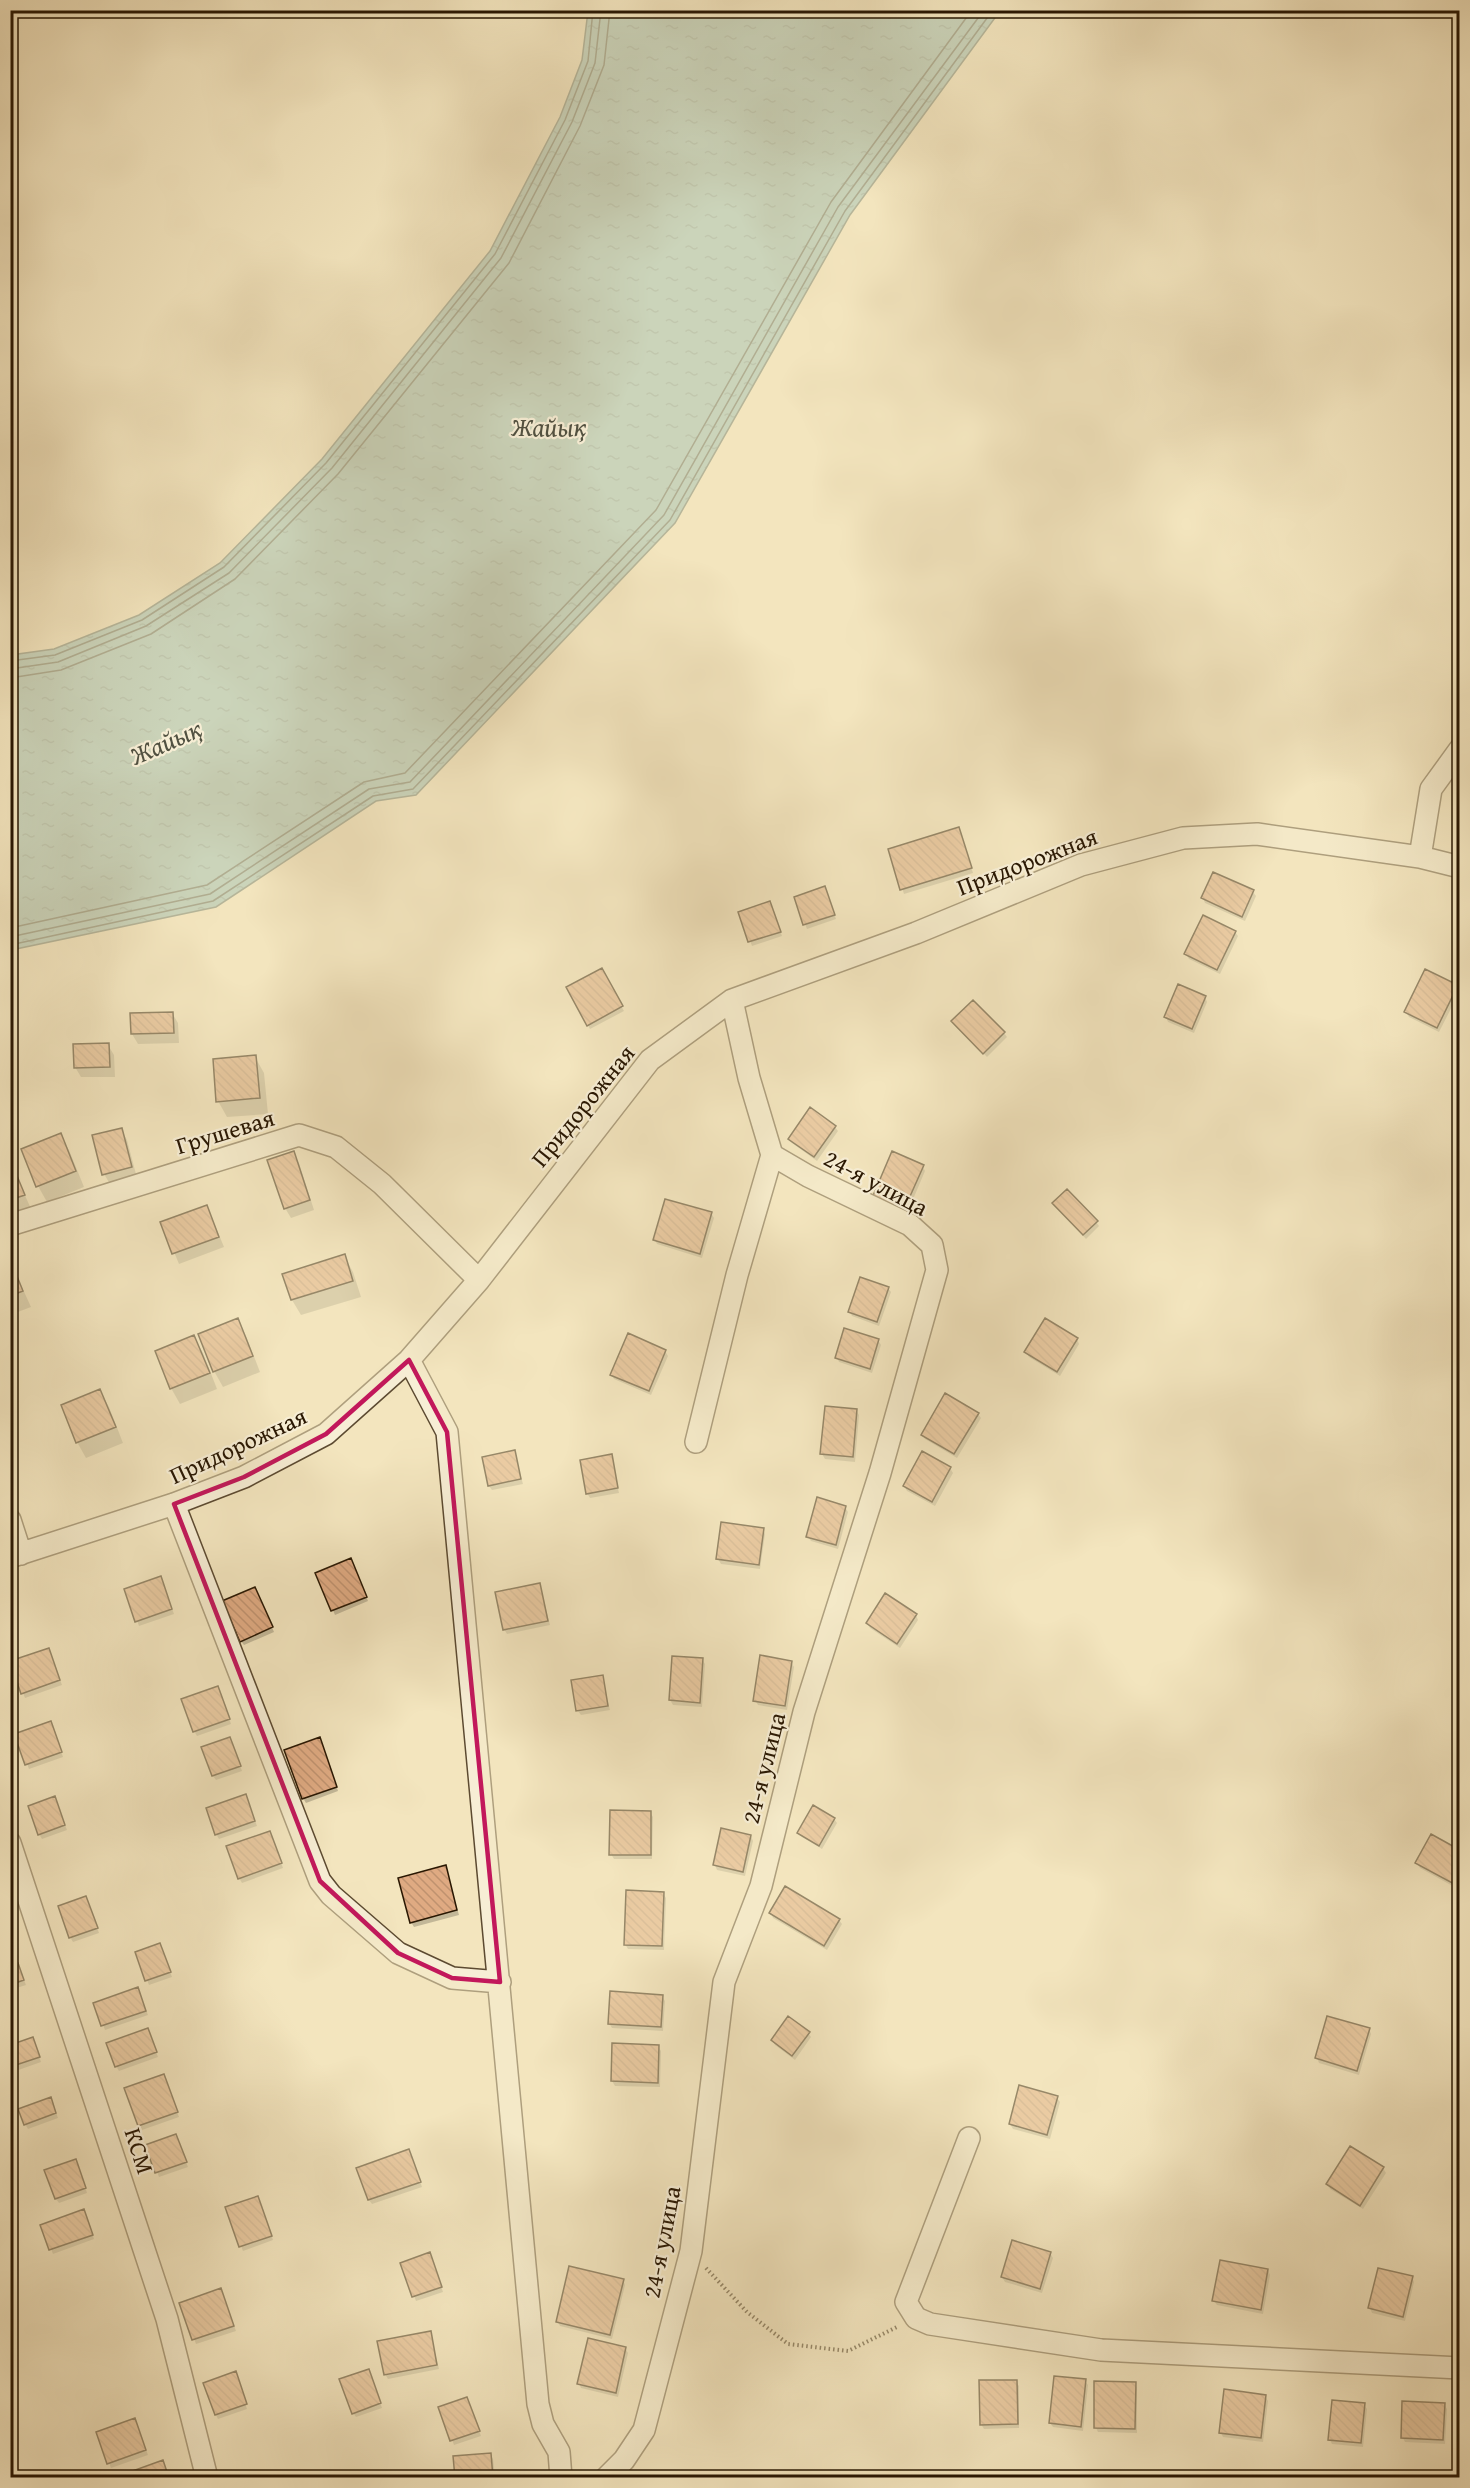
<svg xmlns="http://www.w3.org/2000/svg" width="1470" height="2488" viewBox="0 0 1470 2488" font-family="'Gentium Book Plus',serif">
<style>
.water{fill:url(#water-ripples);stroke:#6e7b6e;stroke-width:1.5}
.shadow{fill:#0003}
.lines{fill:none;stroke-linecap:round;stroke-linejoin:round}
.shore{stroke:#626a5c;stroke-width:1.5}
.building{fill:url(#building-back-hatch);stroke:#291702;stroke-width:1.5}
.minor-casing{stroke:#5c4a31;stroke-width:24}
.path{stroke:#291702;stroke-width:4;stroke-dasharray:1.5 3;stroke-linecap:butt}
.minor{stroke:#f7eed5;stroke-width:21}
.marked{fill:none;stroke:#c2185b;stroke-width:4.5;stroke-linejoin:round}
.labels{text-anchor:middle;stroke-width:4.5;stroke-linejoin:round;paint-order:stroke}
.street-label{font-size:24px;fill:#291702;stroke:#f7eed5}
.water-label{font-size:26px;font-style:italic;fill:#515141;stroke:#f7eed5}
</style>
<defs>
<pattern id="water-ripples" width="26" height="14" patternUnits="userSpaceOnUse" patternTransform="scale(1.5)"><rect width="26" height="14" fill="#9cbeb6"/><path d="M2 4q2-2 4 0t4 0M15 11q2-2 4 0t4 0" fill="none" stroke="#86a39b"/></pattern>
<pattern id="building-back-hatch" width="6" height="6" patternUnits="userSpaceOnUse" patternTransform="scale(1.5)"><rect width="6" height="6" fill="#dfaa82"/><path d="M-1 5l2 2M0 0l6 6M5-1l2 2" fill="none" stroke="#bf926f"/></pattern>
</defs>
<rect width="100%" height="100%" fill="#f3e5be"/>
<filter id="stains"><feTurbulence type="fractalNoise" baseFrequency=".00333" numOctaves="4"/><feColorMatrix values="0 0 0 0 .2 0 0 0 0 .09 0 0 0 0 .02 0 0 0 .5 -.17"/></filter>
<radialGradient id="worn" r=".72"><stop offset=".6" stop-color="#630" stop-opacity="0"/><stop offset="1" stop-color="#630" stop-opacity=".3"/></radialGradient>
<!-- water -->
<path class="water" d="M588,11H1000L850,215L675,523L416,795L376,801L216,907L11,950V655L54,649L139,615L220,563L322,459L490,251L560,117L582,60Z"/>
<!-- shadow -->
<path class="shadow" d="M961,834L973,873L904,894L890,850Z
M825,888L836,919L807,929L805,924Z
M1253,892L1256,896L1245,921L1205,903L1203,898Z
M770,903L782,936L752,946L740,913Z
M1235,932L1238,936L1220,974L1189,959L1186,954Z
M601,970L624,1011L590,1029L568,988Z
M1457,986L1460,991L1439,1032L1409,1017L1406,1012Z
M1205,997L1207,1002L1194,1033L1168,1022L1166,1017Z
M172,1013L178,1023L179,1043L138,1044L132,1034L131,1015Z
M953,1022L1004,1033L1007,1037L987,1057Z
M108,1045L114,1055L115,1077H81L75,1067Z
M255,1057L264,1073L268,1114L227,1117L218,1101Z
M835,1127L838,1131L817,1161L792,1143L789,1139Z
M121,1129L127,1140L137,1178L110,1184L104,1174Z
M60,1135L69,1150L84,1187L47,1202L38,1186Z
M293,1153L299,1163L314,1210L291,1218L285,1208Z
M10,1162L32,1211L10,1219Z
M923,1167L925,1171L906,1216L876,1202Z
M1054,1204L1096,1222L1099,1226L1086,1239Z
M207,1206L224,1247L179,1264L162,1223Z
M711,1213L714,1218L702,1258L657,1244L655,1240Z
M344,1256L353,1272L361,1297L301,1315L292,1300L284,1275Z
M10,1261L31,1307L10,1315Z
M888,1288L891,1292L879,1326L852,1316L850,1312Z
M237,1320L246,1336L260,1372L223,1387L214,1371Z
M194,1337L203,1353L217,1389L180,1404L171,1388Z
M1077,1339L1079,1344L1060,1376L1029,1357L1026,1352Z
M878,1340L881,1345L872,1373L839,1362L837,1358Z
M665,1351L668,1356L651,1395L614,1379L612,1375Z
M100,1391L109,1407L123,1443L86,1458L77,1442Z
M856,1410L859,1415L855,1462L825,1459L822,1454Z
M978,1414L981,1418L957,1458L925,1439L922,1435Z
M514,1452L523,1484L492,1490L489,1486Z
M611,1456L619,1493L590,1498L587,1493Z
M950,1468L953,1473L935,1506L907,1491L904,1486Z
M845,1507L848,1512L838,1549L811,1541L808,1537Z
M763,1529L765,1534L760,1569L721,1564L718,1559Z
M353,1565L368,1601L335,1615L317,1574Z
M163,1583L174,1614L139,1626L126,1590Z
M540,1585L550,1625L507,1634L504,1629Z
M257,1593L274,1632L244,1645L241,1641Z
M916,1615L918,1620L900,1648L870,1628L867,1623Z
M51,1654L62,1685L25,1698L23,1693Z
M702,1659L705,1664L702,1707L673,1705L670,1700Z
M791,1662L794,1667L787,1710L758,1705L755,1700Z
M602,1677L610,1710L581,1715L578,1711Z
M220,1692L231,1724L197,1736L194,1731Z
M53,1727L63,1757L29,1769L16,1735Z
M232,1743L242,1771L216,1780L213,1776Z
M322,1743L338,1791L306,1803L303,1798Z
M248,1800L257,1826L219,1839L216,1834Z
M57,1803L67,1830L42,1839L39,1834Z
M650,1812L653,1817L652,1859H614L611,1854Z
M834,1819L837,1823L822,1849L802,1837L799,1833Z
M751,1836L753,1841L745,1876L717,1870L715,1865Z
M272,1837L283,1868L242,1883L239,1878Z
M1460,1852L1458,1889L1420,1868L1417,1863Z
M447,1872L459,1915L414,1927L411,1922Z
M663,1893L666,1898L664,1950L628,1949L625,1944Z
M88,1902L99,1933L73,1942L70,1937Z
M771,1913L839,1920L842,1924L827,1950L773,1918Z
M162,1949L172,1977L149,1985L136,1953Z
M18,1965L26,1985L10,1990V1968Z
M140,1994L148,2015L105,2030L95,2004Z
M662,1996L665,2001L663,2031L612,2028L609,2023Z
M1369,2029L1371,2034L1359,2075L1319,2063L1317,2058Z
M808,2033L811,2037L795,2060L775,2045L772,2040Z
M150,2034L158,2057L119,2071L116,2066Z
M35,2044L41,2062L10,2073V2047Z
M658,2046L661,2051L660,2087L615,2086L612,2081Z
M164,2075L179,2117L142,2130L126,2089Z
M1057,2098L1060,2102L1050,2139L1013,2129L1010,2124Z
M53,2103L58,2118L28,2129L25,2124Z
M178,2140L188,2167L159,2177L147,2146Z
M411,2155L422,2187L372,2204L369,2200Z
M78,2165L87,2193L59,2203L56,2199Z
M1383,2168L1386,2173L1363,2209L1330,2189L1328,2184Z
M260,2202L273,2240L243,2251L241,2246Z
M86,2216L94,2239L53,2254L51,2249Z
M1050,2253L1053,2258L1042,2293L1005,2282L1002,2277Z
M432,2259L443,2292L416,2301L402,2264Z
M1268,2270L1270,2275L1263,2314L1217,2305L1214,2301Z
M1412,2277L1414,2282L1405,2321L1372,2313L1370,2308Z
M623,2280L625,2285L612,2339L560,2326L558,2322Z
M223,2295L236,2331L196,2344L181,2304Z
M430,2332L439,2369L388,2379L385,2374Z
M625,2348L628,2353L618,2397L581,2388L579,2383Z
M371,2375L382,2408L356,2417L353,2413Z
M236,2376L247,2409L218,2419L216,2415Z
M1085,2381L1088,2385L1083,2431L1053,2427L1050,2423Z
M1016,2382L1019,2386V2428L984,2429L981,2424Z
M1135,2383L1137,2388V2433L1098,2432L1096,2428Z
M1265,2396L1268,2401L1263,2442L1223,2437L1221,2433Z
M469,2403L481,2436L454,2445L440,2408Z
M1444,2404L1447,2409L1445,2444L1405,2442L1403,2438Z
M1364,2405L1367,2409L1363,2447L1332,2444L1330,2440Z
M137,2425L148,2455L111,2468L98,2433Z
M490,2455L493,2459L495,2478H456Z"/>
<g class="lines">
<!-- shore -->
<path class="shore" d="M10,661L55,655L142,620L224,567L326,463L495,254L565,120L588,61L593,10
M10,669L58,662L146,626L229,573L332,468L501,258L572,122L595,63L601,10
M10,678L61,670L151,634L235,579L338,474L509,263L580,126L604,65L610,10
M10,928L207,885L364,782L405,773L656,510L831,202L972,10
M10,937L210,894L369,789L410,782L664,515L838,207L984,10
M10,945L213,901L373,796L413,789L670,520L845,211L993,10"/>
</g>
<!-- building -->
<path class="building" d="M959,827L972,868L900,890L888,849Z
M1213,872L1254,890L1242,917L1201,898Z
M825,886L835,915L803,925L794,897Z
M770,901L781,932L748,942L738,912Z
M1203,915L1236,931L1217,970L1184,954Z
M602,968L623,1006L587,1026L566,987Z
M1425,969L1458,985L1437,1028L1404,1012Z
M1178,984L1206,996L1192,1029L1164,1017Z
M973,1000L1005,1032L983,1054L951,1021Z
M173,1012L174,1033L131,1034L130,1013Z
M109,1043L110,1067L74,1068L73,1044Z
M256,1055L260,1098L216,1102L213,1059Z
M810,1107L836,1126L814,1157L788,1139Z
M122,1128L132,1167L102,1175L92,1135Z
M61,1133L76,1171L36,1187L21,1149Z
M294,1151L310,1200L284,1209L267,1160Z
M892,1151L924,1165L903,1212L872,1198Z
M10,1159L25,1195L10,1200Z
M1067,1189L1098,1221L1083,1235L1052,1203Z
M665,1199L712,1212L700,1254L653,1240Z
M207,1205L219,1237L172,1254L160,1222Z
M345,1254L353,1281L291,1300L282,1274Z
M10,1259L23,1291L10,1296Z
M860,1277L889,1287L877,1322L848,1312Z
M238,1318L253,1356L213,1372L198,1334Z
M1045,1318L1078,1338L1057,1372L1024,1352Z
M844,1328L879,1339L870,1369L835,1358Z
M628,1333L666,1350L649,1391L610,1375Z
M194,1335L210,1373L170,1389L155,1351Z
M100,1389L116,1427L76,1443L61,1405Z
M945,1393L979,1413L954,1454L921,1435Z
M825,1406L857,1409L853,1457L820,1454Z
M515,1450L521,1479L488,1486L482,1457Z
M922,1451L951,1467L932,1502L903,1486Z
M612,1454L618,1488L586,1494L580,1460Z
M817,1497L846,1506L836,1545L806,1537Z
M721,1522L764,1528L759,1565L716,1559Z
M351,1558L367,1597L331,1611L315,1573Z
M161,1576L172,1609L135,1622L124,1589Z
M540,1583L548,1621L503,1630L495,1592Z
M255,1587L273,1627L240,1642L222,1601Z
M885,1593L917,1614L897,1644L866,1623Z
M49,1648L60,1680L21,1694L10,1661Z
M760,1655L792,1661L785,1706L753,1701Z
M672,1656L703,1658L700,1703L669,1700Z
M603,1675L608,1706L576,1711L571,1680Z
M218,1686L230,1719L193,1732L181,1699Z
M51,1721L62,1752L25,1765L14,1734Z
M230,1737L241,1766L212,1776L201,1747Z
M320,1737L337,1787L302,1799L284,1750Z
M246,1794L255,1821L215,1835L206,1808Z
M55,1796L65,1825L38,1835L28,1806Z
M813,1805L835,1818L819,1846L797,1833Z
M610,1810L651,1811V1855H609Z
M721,1828L751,1835L743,1872L713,1865Z
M270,1831L282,1863L238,1879L226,1846Z
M1431,1834L1460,1850V1878L1456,1885L1415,1863Z
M446,1865L457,1910L410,1923L398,1878Z
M785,1886L840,1919L824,1946L769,1913Z
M626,1890L664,1892L662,1946L624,1945Z
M86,1896L98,1928L69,1938L58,1906Z
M160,1943L171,1972L145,1981L135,1952Z
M18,1963L24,1980L10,1985V1966Z
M138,1987L146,2011L101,2026L93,2003Z
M610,1991L663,1995L661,2027L608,2024Z
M788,2016L810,2032L792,2056L771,2040Z
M1327,2016L1370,2028L1357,2071L1315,2058Z
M148,2028L157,2052L115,2067L106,2043Z
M33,2037L40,2057L10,2067V2045Z
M612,2043L659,2045L658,2083L611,2081Z
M164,2074L178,2112L138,2126L124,2088Z
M1019,2085L1058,2096L1047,2135L1009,2124Z
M51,2097L56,2113L24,2125L18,2109Z
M176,2134L187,2162L155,2173L145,2145Z
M1350,2146L1384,2167L1360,2206L1326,2184Z
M409,2149L421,2182L368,2200L356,2168Z
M76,2159L86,2188L55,2199L44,2170Z
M258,2196L272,2236L239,2247L225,2207Z
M84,2209L93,2235L49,2250L40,2225Z
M1012,2240L1051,2252L1040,2289L1001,2277Z
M430,2252L442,2287L412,2297L400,2263Z
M1220,2260L1268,2269L1261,2310L1212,2301Z
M569,2266L624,2279L610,2335L556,2322Z
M1378,2268L1413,2276L1403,2317L1368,2308Z
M221,2288L234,2326L192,2340L179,2303Z
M431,2331L437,2365L384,2375L377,2341Z
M588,2338L626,2347L616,2393L577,2384Z
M369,2369L381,2403L352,2414L339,2379Z
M236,2371L247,2404L215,2415L203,2383Z
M1054,2376L1086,2379L1081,2427L1049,2423Z
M979,2380H1017L1018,2424L980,2425Z
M1094,2381L1136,2382L1135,2429L1094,2428Z
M1224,2389L1266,2395L1261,2438L1219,2433Z
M467,2397L480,2431L450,2441L438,2407Z
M1332,2400L1365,2403L1361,2443L1328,2440Z
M1402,2401L1445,2403L1443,2440L1401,2438Z
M135,2418L146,2450L107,2464L96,2432Z
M491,2453L493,2478H455L453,2456Z
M163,2460L169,2478H128L127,2473Z"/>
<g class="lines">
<!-- minor casing -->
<g class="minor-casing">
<path id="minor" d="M1420,857L1431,789L1460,749
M10,1225L299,1135L336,1147L382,1184L479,1280
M409,1360L447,1432L538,2404L543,2424L559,2452L561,2478
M696,1442L737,1275L772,1155L749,1078L732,1000
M174,1504L320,1881L331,1895L398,1953L452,1978L500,1982
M10,1520L21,1554
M10,1557L174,1504L244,1477L326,1434L409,1360L479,1280L650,1060L732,1000L916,933L1081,865L1183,838L1257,834L1420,857L1460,867
M10,1843L167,2319L207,2478
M969,2138L906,2302L916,2318L930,2324L1101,2350L1460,2368
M606,2478L624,2460L644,2430L691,2251L724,1982L761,1886L804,1712L880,1473L937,1270L932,1245L910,1225L808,1176L772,1155"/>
</g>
<!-- path -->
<path class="path" d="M706,2268L747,2312L788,2344L848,2351L899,2326"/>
<!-- minor -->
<use href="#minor" class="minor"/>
</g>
<!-- marked area -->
<path d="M0 0H1470V2488H0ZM409,1360L447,1432L500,1982L452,1978L398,1953L320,1881L174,1504L244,1477L326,1434Z" fill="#f3e5be" fill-opacity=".55" fill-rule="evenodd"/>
<path class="marked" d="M409,1360L447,1432L500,1982L452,1978L398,1953L320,1881L174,1504L244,1477L326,1434Z"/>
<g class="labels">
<!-- street labels -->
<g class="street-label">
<text transform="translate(1027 862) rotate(-21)" y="8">Придорожная</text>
<text transform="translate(583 1106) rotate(-51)" y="8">Придорожная</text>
<text transform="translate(225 1132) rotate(-17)" y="8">Грушевая</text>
<text transform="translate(876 1183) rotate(28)" y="8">24-я улица</text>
<text transform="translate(238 1446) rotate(-25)" y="8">Придорожная</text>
<text transform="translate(764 1768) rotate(-76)" y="8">24-я улица</text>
<text transform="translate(139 2151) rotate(72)" y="8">КСМ</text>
<text transform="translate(662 2242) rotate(-79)" y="8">24-я улица</text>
</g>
<!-- water labels -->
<g class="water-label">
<text x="549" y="436">Жайық</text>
<text transform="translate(166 742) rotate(-24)" y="9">Жайық</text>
</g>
</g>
<!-- margin -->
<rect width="1470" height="2488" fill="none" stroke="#f3e5be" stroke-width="36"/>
<rect x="12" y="12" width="1446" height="2464" fill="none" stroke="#291702" stroke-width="3"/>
<rect x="18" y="18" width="1434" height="2452" fill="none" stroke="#291702" stroke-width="1.5"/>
<rect width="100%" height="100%" filter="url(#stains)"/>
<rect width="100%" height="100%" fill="url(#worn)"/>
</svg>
